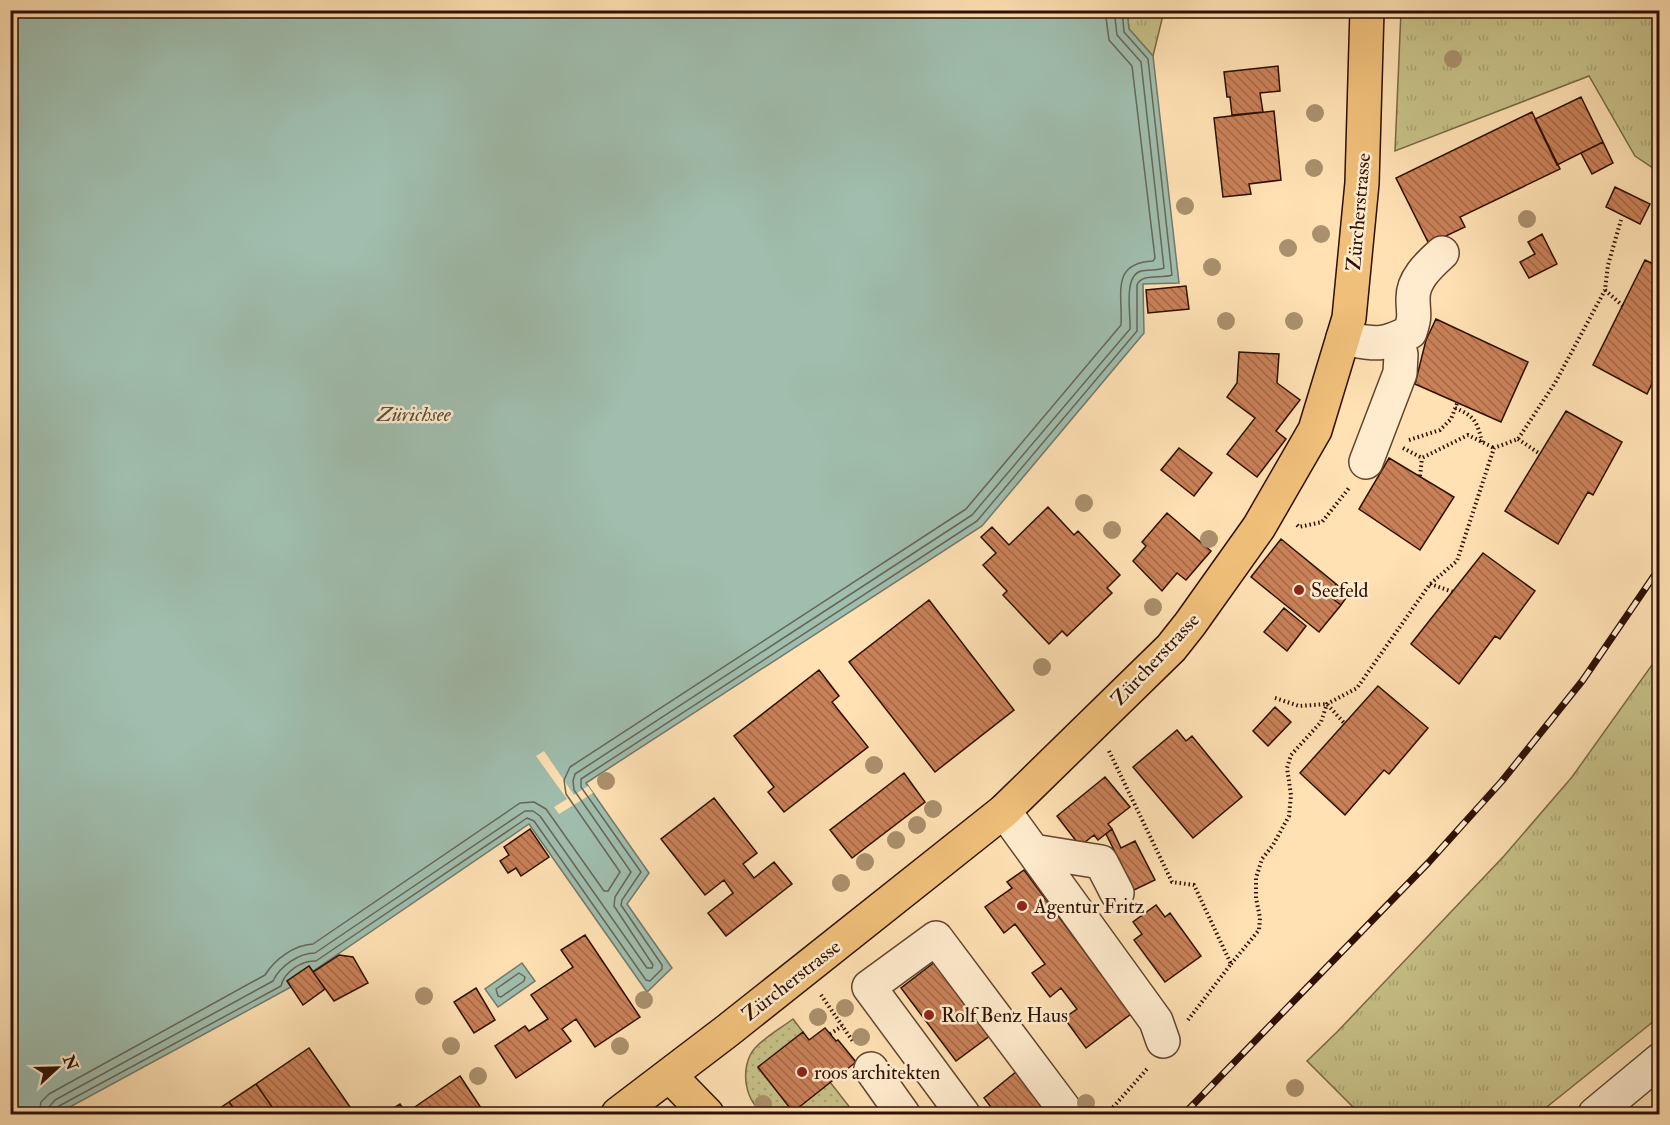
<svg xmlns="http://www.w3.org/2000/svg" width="1670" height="1125" viewBox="0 0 1670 1125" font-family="'IM FELL Double Pica',serif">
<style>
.grass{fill:url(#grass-tufts);stroke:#7a6846;stroke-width:1.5}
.garden{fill:url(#garden-dots);stroke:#7a6846;stroke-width:1.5}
.water{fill:#a0beae;stroke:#72786a;stroke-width:1.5}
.pier{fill:#ffe1b3}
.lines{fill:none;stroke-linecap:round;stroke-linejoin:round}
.shore{stroke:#676658;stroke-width:1.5}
.building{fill:url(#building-back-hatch);stroke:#2e0f03;stroke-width:1.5}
.minor-casing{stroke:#62442f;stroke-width:36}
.major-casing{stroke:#2e0f03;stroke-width:36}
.path{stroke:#2e0f03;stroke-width:4;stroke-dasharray:1.5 3;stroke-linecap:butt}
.minor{stroke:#ffecce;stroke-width:33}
.major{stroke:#f0c07a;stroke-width:33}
.rail-casing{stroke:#2e0f03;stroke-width:7}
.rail{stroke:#ffecce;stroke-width:4.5;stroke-dasharray:14;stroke-linecap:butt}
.tree{fill:#aa906c}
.poi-dot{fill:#8f2418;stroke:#ffecce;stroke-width:2}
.labels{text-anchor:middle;stroke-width:5;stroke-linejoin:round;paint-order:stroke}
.street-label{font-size:20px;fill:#2e0f03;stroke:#ffecce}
.poi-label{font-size:20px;fill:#2e0f03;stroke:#ffecce;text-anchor:start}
.water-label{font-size:21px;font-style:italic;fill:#564c3f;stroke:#ffecce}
</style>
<defs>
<pattern id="grass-tufts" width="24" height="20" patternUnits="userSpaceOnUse" patternTransform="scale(1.5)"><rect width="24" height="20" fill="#c7c188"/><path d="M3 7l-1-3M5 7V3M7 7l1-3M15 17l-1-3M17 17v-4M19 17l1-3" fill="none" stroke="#aba574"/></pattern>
<pattern id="garden-dots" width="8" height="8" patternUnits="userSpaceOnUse" patternTransform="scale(1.5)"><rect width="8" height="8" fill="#c7c188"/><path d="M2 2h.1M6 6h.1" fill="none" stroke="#aba574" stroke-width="1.8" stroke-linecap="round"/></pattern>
<pattern id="building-back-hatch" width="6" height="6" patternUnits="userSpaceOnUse" patternTransform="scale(1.5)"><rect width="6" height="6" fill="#ca8158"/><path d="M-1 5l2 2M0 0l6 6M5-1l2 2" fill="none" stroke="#a46847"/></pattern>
</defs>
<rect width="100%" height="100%" fill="#ffe1b3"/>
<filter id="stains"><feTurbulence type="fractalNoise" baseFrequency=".00333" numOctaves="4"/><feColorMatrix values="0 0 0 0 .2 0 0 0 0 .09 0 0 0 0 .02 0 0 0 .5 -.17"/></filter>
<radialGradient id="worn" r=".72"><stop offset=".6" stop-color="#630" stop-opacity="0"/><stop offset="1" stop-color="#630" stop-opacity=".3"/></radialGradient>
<!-- grass -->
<path class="grass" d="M1127,11H1164L1153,56L1129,29Z
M1401,11H1659V172L1635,156L1589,76L1395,151Z
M1659,655V1017L1538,1114H1360L1307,1061L1337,1032L1504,856L1572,777Z"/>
<!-- garden -->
<path class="garden" d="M793,1019L803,1032L758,1068L793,1111L830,1082L855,1114H766C744,1104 739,1066 755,1048C765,1037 781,1028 793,1019Z"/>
<!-- water -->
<path class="water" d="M10,11H1127L1129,29L1153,56L1179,283L1143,284L1144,333L982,526L586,783L649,873L627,904L672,968L647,992L529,824L313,971L309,966L287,981L291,987L57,1114H11Z
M522,963L535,981L498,1007L485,989Z"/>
<!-- pier -->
<path class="pier" d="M544,751L574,795L588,786L593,793L559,814L554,807L567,799L536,756Z"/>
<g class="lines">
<!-- shore -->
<path class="shore" d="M519,973L525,977L524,981L501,997L498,996L496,989Z
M39,1114L41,1102L49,1094L265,975C275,959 294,945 313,944L520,803L534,802L546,809L604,891H608L620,872L566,794L564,780L570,767L966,509L1121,325C1123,295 1110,263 1153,261L1155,258L1132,66L1109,40L1105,10
M48,1114L50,1106L55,1100L273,981C280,966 299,953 315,953L525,811H533L540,816L647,968H652L653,965L614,906L615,897L631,872L574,790L573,781L575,774L972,515L1130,329C1131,314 1123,276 1141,271C1149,269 1157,271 1164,268L1141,62L1117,35L1114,10
M56,1114L59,1106L281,986C284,972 302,960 316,961L527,818L534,821L646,980L650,981L662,969V965L621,905L622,900L641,872L581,787V779L977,521L1137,331V285C1142,273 1161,279 1172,275L1148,59L1124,32L1122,10"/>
</g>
<!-- building -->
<path class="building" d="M1278,66L1280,91L1260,93L1263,112L1232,115L1230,97H1227L1224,72Z
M1581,97L1603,142L1557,165L1535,119Z
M1274,111L1281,180L1249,184L1251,194L1223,197L1214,118Z
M1532,112L1560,169L1460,217L1465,227L1429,244L1396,178Z
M1603,142L1613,163L1592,174L1581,153Z
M1615,187L1650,204L1640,224L1606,207Z
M1542,234L1557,264L1529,278L1520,262L1535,254L1528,242Z
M1645,260L1660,267V367L1647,394L1593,365Z
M1186,286L1189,309L1148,313L1146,290Z
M1436,319L1528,362L1501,422L1415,384L1426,340Z
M1239,352L1279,354L1277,383L1300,400L1276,431L1286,439L1257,477L1227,454L1255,418L1227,397L1237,383Z
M1566,411L1622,442L1593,495L1588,492L1558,544L1505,511Z
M1179,448L1212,473L1194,496L1161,470Z
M1389,458L1454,497L1420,550L1359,509Z
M1048,507L1074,535L1078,531L1120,575L1107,588L1112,593L1067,636L1062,631L1049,644L1003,595L1007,591L983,565L996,553L981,537L992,527L1009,545Z
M1167,513L1211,551L1186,580L1177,573L1162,591L1133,561L1146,546L1142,542Z
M1281,539L1336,584L1328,595L1341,605L1319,632L1251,577Z
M1483,553L1535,591L1500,639L1495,636L1459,684L1411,644Z
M1336,584L1349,594L1341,605L1328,595Z
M929,600L1014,710L935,772L849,662Z
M1284,608L1306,626L1287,651L1264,632Z
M819,670L839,696L832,702L868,747L784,812L768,792L774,787L734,736Z
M1378,686L1428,728L1389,774L1384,770L1345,815L1300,773Z
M1275,707L1291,722L1268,746L1253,731Z
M1177,730L1186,741L1192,736L1242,797L1193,838L1133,767Z
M904,773L925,802L852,858L830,830Z
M1105,777L1130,807L1108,824L1112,829L1098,840L1094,835L1080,846L1057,816Z
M714,798L757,853L743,864L754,878L774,862L792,884L726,936L708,913L733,893L724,880L705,895L661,839Z
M530,829L549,857L521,876L516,868L508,873L500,861L509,855L504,847Z
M1112,829L1121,848L1135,841L1155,880L1134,890L1106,834Z
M1024,870L1131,1014L1086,1048L1064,1018L1077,1009L1061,988L1050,997L1032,973L1045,964L1015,924L1004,933L985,907L1012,888L1007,882Z
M1156,905L1165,917L1170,913L1201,956L1165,982L1134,940L1142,934L1133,922Z
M585,935L640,1017L595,1047L576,1019L562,1029L571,1041L516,1078L495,1046L525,1026L529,1031L548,1019L531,995L573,967L561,950Z
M339,955L353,957L368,983L334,1001L313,972Z
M936,961L991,1035L956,1061L901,988Z
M309,966L325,989L303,1005L287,981Z
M476,988L495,1020L474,1033L454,1002Z
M825,1028L836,1041L838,1040L856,1062L793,1112L758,1067L803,1032L809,1040Z
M309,1048L355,1114H277L256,1084Z
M1017,1071L1050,1114H996L984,1098Z
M460,1076L485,1114H384L400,1104L406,1113Z
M256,1084L277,1114H238L229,1102Z
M229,1102L238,1114H211Z"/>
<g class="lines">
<!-- minor casing -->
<g class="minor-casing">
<path id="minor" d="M1343,338C1374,344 1381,347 1410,332C1416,314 1413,315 1413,298C1413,279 1429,265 1442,253
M1366,462L1400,373L1401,354L1393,341
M1004,811L1156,1021L1163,1041
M1033,851L1101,862L1117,893
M871,1069L903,1114
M963,1114L869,987L936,938L1068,1114
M1595,1114L1660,1060"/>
</g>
<!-- major casing -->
<g class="major-casing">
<path id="major" d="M670,1076L707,1114
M618,1114L727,1031L1004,811L1171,648L1190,624L1259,527L1315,430L1349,318L1362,183L1367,10"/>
</g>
<!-- path -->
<path class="path" d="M1605,290L1623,306
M1455,408C1475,416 1477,422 1482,442
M1518,439L1540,454
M1409,440L1440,430L1451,419L1458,401
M1403,448L1422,458L1468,435L1494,448
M1420,476L1422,458
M1297,525L1299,527L1322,522L1349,488
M1430,584L1453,592
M1275,698L1299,706L1327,704L1345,724
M1109,751L1172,882L1194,885L1231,964L1188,1020
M1231,964L1259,930L1260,918L1256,898V878L1262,859L1273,845L1289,816L1291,795L1287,768L1291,755L1321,722L1327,704L1357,688L1430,584L1457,561L1494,448L1518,439L1555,383L1605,290L1608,265L1621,220
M821,995L854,1043
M830,1034L842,1026
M1107,1114L1147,1069"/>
<!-- minor -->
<use href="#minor" class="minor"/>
<!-- major -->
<use href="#major" class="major"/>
<!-- rail casing -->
<g class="rail-casing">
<path id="rail" d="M1184,1114L1429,862L1502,781L1583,680L1660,567"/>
</g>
<!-- rail -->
<use href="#rail" class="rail"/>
</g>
<!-- trees -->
<g class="tree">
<circle cx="1453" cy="59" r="9"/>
<circle cx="1315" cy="113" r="9"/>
<circle cx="1314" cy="168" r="9"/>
<circle cx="1185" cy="206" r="9"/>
<circle cx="1527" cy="219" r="9"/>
<circle cx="1321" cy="234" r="9"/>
<circle cx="1288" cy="248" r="9"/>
<circle cx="1212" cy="267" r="9"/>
<circle cx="1226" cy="321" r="9"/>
<circle cx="1294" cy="321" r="9"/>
<circle cx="1084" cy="503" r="9"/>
<circle cx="1112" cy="530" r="9"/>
<circle cx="1209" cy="539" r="9"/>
<circle cx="1153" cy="607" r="9"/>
<circle cx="1042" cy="667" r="9"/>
<circle cx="874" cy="765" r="9"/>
<circle cx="606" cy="781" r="9"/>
<circle cx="933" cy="809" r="9"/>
<circle cx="917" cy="825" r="9"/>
<circle cx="896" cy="840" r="9"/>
<circle cx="865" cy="862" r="9"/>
<circle cx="841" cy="883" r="9"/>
<circle cx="424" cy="996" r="9"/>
<circle cx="644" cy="1000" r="9"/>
<circle cx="845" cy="1008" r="9"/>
<circle cx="818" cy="1017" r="9"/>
<circle cx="861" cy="1037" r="9"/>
<circle cx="451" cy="1046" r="9"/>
<circle cx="620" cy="1046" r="9"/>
<circle cx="478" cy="1076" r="9"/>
<circle cx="1295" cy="1088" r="9"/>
<circle cx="1086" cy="1103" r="9"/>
<circle cx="763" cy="1104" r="9"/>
</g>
<!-- markers -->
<g class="poi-dot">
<circle cx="1299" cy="590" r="6"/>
<circle cx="1022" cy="906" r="6"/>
<circle cx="929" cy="1015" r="6"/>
<circle cx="802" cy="1072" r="6"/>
</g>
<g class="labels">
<!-- street labels -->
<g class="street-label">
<text transform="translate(1358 212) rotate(-85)" y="7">Zürcherstrasse</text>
<text transform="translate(1155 659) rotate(-47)" y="7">Zürcherstrasse</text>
<text transform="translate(791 980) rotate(-38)" y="7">Zürcherstrasse</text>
</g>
<!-- poi labels -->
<g class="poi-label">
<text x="1311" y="597">Seefeld</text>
<text x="1034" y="913">Agentur Fritz</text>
<text x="941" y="1022">Rolf Benz Haus</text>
<text x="814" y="1079">roos architekten</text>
</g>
<!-- water labels -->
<g class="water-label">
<text x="414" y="421">Zürichsee</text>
</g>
</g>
<!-- margin -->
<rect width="1670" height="1125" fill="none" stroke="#ffe1b3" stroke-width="36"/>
<rect x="12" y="12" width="1646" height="1101" fill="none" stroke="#2e0f03" stroke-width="3"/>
<rect x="18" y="18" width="1634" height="1089" fill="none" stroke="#2e0f03" stroke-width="1.5"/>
<!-- north arrow -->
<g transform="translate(57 1068) rotate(68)" stroke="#ffecce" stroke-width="4.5" paint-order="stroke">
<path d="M0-4.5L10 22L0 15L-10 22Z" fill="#2e0f03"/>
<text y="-9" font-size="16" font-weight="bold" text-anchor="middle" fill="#2e0f03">N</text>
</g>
<rect width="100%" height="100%" filter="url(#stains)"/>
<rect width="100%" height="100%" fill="url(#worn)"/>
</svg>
